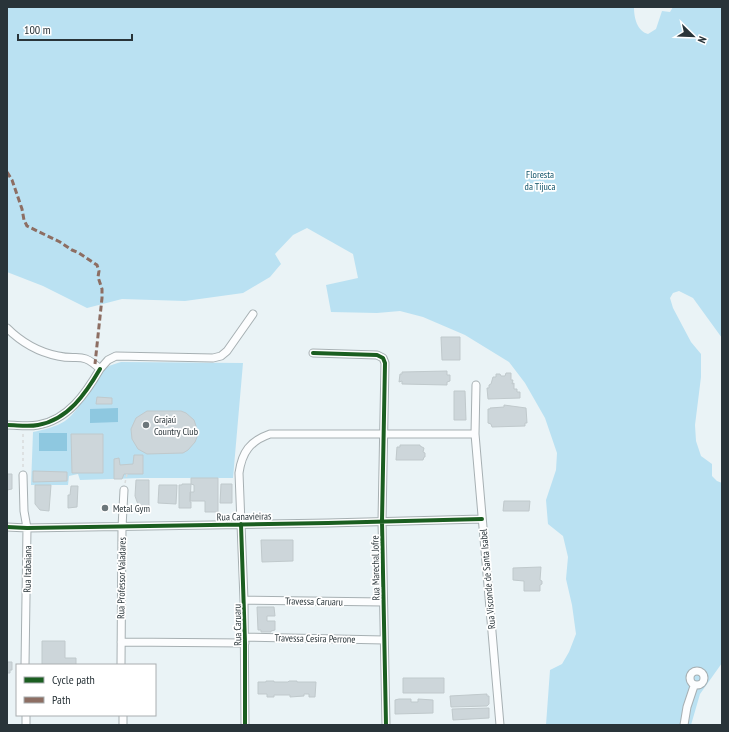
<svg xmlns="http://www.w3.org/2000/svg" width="729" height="732" viewBox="0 0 729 732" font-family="'PT Sans Narrow',sans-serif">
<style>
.green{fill:#bae1f2}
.water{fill:#8ec8e0}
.building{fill:#cdd6da;stroke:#c0c9cc}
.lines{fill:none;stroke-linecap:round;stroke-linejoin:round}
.street-casing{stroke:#a7b0b3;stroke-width:9}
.path{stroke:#d9dcdc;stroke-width:1.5;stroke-dasharray:3 3;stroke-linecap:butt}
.street{stroke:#fcfdfe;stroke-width:7}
.quiet{stroke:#8d6e63;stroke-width:3;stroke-dasharray:6 3;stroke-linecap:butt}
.cycleway-casing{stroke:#fff;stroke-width:6}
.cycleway{stroke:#1b5e20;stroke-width:4}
.poi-dot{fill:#6d777b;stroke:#fff;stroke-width:1.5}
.labels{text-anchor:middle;stroke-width:3.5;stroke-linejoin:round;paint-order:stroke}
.park-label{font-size:10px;fill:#115369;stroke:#fff}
.poi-label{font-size:10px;fill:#293439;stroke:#fff;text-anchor:start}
.street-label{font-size:10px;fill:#293439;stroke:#fff}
</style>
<rect width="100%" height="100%" fill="#eaf3f6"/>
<!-- green -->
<path class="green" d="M7,7H634C634,18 637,31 648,34L656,29L662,11L670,12L673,7H722V338L693,298L679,291L673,293L670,298L673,308L691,342L701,354V377L695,425L696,441L701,456L712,464V476L717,481L722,483V663L700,694L691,725H546L550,670L562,664L569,652L576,634L572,605L566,579L568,557L563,536L548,524L546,500L556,470L557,453L545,418L525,383L509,362L465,335L423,317L400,311L377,313L331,312L326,285L358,278L353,254L307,228L293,235L275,254L281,264L270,277L243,293L185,301L122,299L87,308L43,286L7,272Z
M121,362L243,363L233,478H141L80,480L78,474L69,476L68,485H31L33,432C43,430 56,427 65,421C84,407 89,382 107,367C111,365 117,363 121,362Z"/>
<!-- water -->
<path class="water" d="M118,408V422L90,423V409Z
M39,433H67V451H39Z"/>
<!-- building -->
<path class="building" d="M441,337H460V360H442Z
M447,371V375H450V381L447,382V385L402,384V381L399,382L400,374H402V372Z
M506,373H511V380H513L512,384L514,383V389H517V392H520V398L488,399L487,388H489V385L491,384L493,377H496V374H500L501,376H505Z
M454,391H465L466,420H454Z
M97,397L112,398V404H96Z
M504,405L526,408L527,423H525V426L492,427L491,424L488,423V409H490V408L504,407Z
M147,411H181L186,413L194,420L196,426L197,437L195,442L188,450L183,453L147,454L138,449L132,439L131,429L136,418Z
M71,434H103V473H72Z
M400,445H420V446L424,448L423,452L425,453V457H424L423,460H396L397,447H400Z
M134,455H143V474H124L122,479H114V459L119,458L120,465L133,464Z
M33,471L67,472V481L33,482Z
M7,474H12V489L7,490Z
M191,478H218V512H205V501H190V492H194V485L191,484Z
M136,480H149V510H140L135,496Z
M182,484H191L190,502H191V508H179V485H182Z
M221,484H232V503H220Z
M35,485H51L49,511L40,510L35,504Z
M159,485H177L176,504L158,503Z
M71,486H78L77,507L68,508V495H70Z
M504,501H530L529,511H503Z
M261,540H293V561L262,562Z
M541,567L540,580L542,581V584L540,585V591H524V581L513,580V568Z
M257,607H274L275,616H267V621H275V630L271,631V632H261V630H258Z
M42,641H65V658H76V665H42Z
M7,662H12V670H10V673H7Z
M403,678H444V693H403Z
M266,681H274V682H288L289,681H297V682H316L315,697H309V694H304V696L290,697V695H274V697H267V694H258V682H266Z
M487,694V696H489V704L487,706L451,707L450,696Z
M399,699H411V702H418V699L433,700V713L395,714V700Z
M489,708V718L453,720L452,709Z"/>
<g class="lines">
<!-- street casing -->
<g class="street-casing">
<path id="street" d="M7,328C21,342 38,352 58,356C79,361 81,351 100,369L108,360L116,356L213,358L221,356L227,351L253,314
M313,353L377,355L383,358L385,363L382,521L386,725
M476,385L475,434L500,725
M7,425C17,425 28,427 38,425C68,420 86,393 100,369
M23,475L24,511L27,528L25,665
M7,527L27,528L328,523L482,519
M244,600L383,602
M245,637L384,640
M121,642L245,643
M121,665L122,527L124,490
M690 678a7 7 0 1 1 14 0a7 7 0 1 1-14 0Z
M26,715V725
M123,715V725
M245,725L244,600L239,473C242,452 250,441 270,434H475
M684,725L687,707L694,686"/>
</g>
<!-- path -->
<path class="path" d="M23,467V433
M125,483L127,474"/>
<!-- street -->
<use href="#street" class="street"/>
<!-- quiet -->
<path class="quiet" d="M7,172L12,180L22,209L24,220L27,226L60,242L72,250L79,253L97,265L99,271L98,277L102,289V298L95,364"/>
<!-- cycleway casing -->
<g class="cycleway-casing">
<path id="cycleway" d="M313,353L377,355L383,358L385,363L382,521L386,725
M7,425C17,425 28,427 38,425C68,420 86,393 100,369
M241,524L245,643V725
M7,527L27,528L328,523L482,519"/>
</g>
<!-- cycleway -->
<use href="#cycleway" class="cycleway"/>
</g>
<!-- markers -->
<g class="poi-dot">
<circle cx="146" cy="425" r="4"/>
<circle cx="105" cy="508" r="4"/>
</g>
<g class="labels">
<!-- park labels -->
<g class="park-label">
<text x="540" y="178">Floresta<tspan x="540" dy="12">da Tijuca</tspan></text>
</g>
<!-- poi labels -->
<g class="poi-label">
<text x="154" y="423">Grajaú<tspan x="154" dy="12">Country Club</tspan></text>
<text x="113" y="512">Metal Gym</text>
</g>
<!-- street labels -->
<g class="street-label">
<text transform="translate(244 516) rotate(-1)" y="4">Rua Canavieiras</text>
<text transform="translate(375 568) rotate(-91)" y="4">Rua Marechal Jofre</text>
<text transform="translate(27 569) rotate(-89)" y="4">Rua Itabaiana</text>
<text transform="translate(121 578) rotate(-89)" y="4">Rua Professor Valadares</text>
<text transform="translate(487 579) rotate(-95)" y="4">Rua Visconde de Santa Isabel</text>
<text transform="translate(314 601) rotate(1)" y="4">Travessa Caruaru</text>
<text transform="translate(237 625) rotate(-91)" y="4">Rua Caruaru</text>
<text transform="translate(315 638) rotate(1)" y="4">Travessa Cesira Perrone</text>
</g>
</g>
<!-- border -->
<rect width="729" height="732" fill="none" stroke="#293439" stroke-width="16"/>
<!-- legend -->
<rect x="16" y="664" width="140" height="52" fill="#ffffff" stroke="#a9aeb0"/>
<rect x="24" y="677" width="20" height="6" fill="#1b5e20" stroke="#a9aeb0"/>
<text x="52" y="684" font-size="12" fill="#293439">Cycle path</text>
<rect x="24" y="697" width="20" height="6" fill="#8d6e63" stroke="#a9aeb0"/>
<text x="52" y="704" font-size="12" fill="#293439">Path</text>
<!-- north arrow -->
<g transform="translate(693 36) rotate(113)" stroke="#ffffff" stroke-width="3" paint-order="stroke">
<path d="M0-3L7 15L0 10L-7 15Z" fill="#293439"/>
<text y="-6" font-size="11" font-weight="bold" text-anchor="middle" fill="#293439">N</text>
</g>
<!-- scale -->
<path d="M18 34v6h114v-6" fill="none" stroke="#293439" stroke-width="2"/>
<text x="24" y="34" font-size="12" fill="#293439" stroke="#ffffff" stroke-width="3" paint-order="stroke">100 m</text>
</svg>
